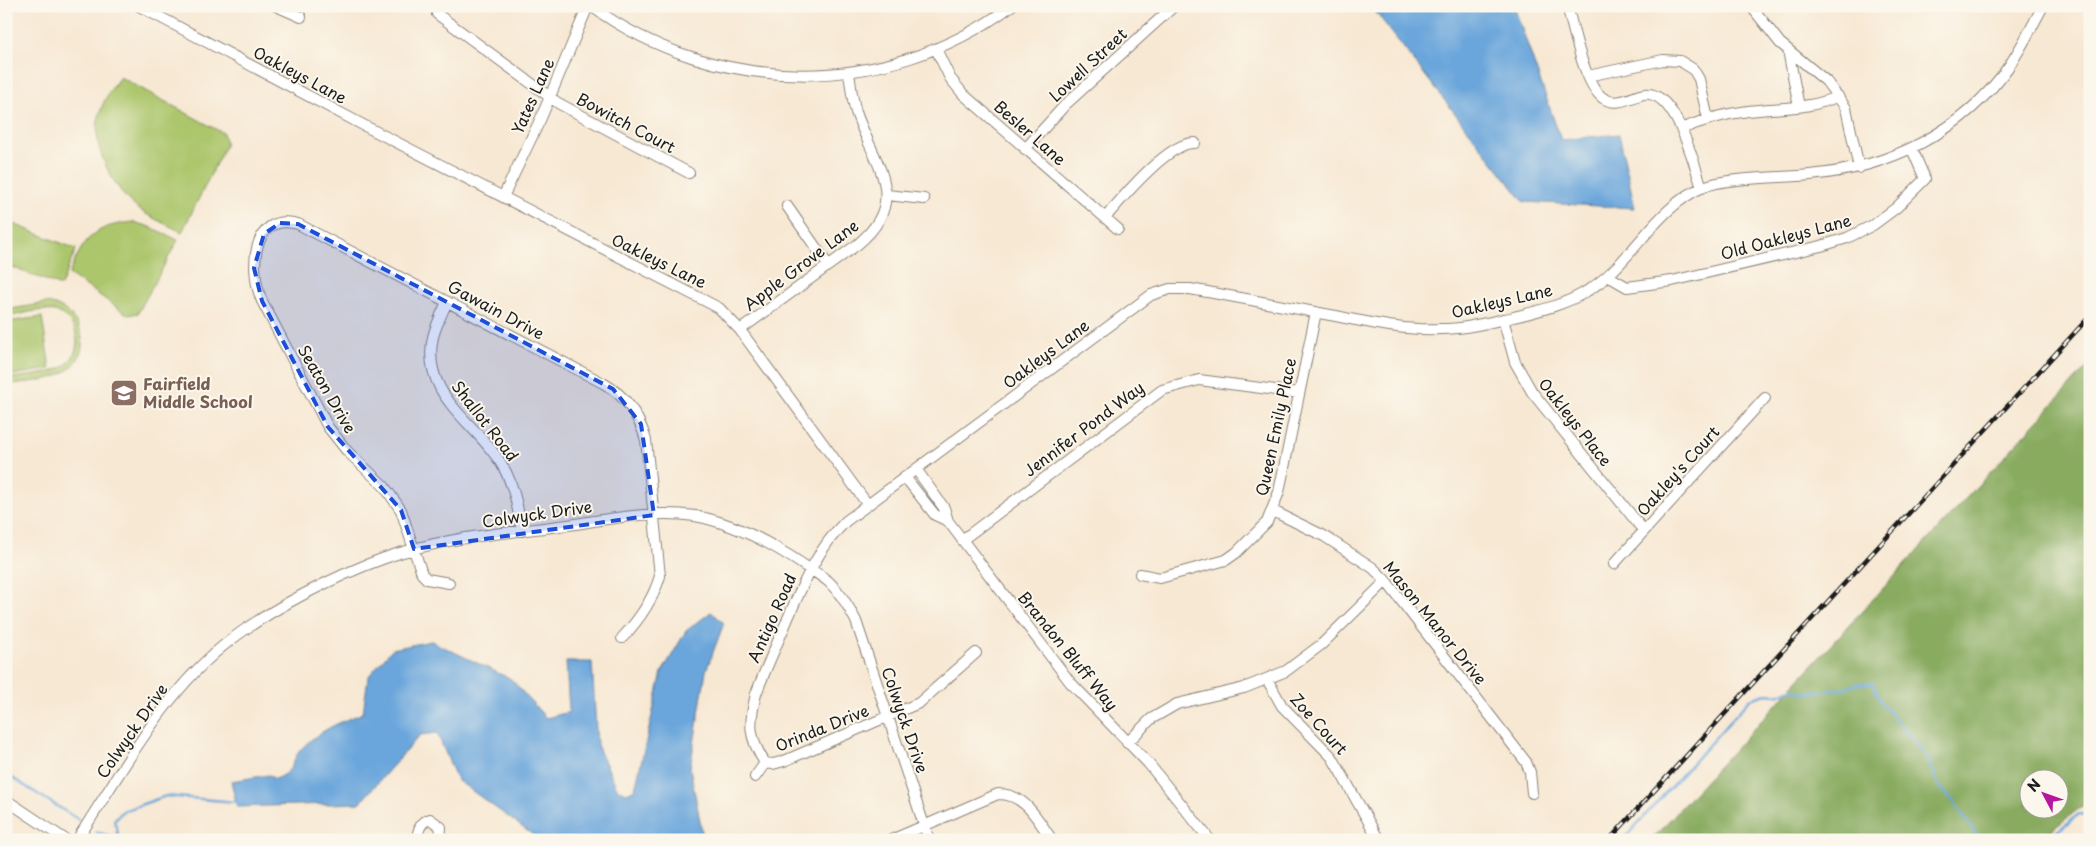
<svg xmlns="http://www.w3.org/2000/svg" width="2096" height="846" viewBox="0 0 2096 846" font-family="'Playpen Sans',sans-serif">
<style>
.green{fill:#acc66c;stroke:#647144}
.forest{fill:#89ab60;stroke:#52643e;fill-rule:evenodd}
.water{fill:#6aa6db;stroke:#43617c}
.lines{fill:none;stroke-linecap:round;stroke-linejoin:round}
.stream{stroke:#6aa6db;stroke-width:2.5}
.minor-casing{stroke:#8a8278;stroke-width:12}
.minor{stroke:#fff;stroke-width:10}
.rail-casing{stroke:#1c1c1c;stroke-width:4.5}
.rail{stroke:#fbf7ec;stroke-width:2.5;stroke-dasharray:8;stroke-linecap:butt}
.marked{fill:#1d4ed8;fill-opacity:0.2;stroke:#1d4ed8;stroke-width:4;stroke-dasharray:10 6;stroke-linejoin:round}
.labels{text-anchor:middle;stroke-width:4;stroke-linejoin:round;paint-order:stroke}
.street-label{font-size:16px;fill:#1c1c1c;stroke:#fbf7ec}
.education-label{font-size:16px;font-weight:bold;fill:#785e54;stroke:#fbf7ec;text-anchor:start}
</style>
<rect width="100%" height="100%" fill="#fbf7ec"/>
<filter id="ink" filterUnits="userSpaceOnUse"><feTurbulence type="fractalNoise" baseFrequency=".02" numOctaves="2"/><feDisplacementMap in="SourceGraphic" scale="10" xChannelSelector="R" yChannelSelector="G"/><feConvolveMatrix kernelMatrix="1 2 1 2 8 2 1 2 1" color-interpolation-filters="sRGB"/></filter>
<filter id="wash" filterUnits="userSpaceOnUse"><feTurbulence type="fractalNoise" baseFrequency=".0096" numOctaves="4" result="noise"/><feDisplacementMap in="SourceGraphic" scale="20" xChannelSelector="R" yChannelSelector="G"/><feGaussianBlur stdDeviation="1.12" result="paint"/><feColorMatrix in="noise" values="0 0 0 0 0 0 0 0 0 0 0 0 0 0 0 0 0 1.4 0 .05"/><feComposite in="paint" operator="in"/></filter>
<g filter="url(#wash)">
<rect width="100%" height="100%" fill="#f7e8d3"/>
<!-- green -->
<path class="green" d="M120,77L223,133L226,144L182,232C164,223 143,215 129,201C122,194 116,184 111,176C90,138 93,111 120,77Z
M6,221L76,249L61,286L6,265Z
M133,222L150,227L178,240L138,313L128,315L69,274C84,238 93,226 133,222Z
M46,303C81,307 98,354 63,373C48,382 24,382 6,385V379C21,376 50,375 63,367C86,352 79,316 52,311C38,308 20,315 6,317V310Z
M42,317L50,369L6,376V322Z"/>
<!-- forest -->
<path class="forest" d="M2090,364V800L2039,840H1651ZM2028,778H2058V808H2028Z"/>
<!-- water -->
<path class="water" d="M1371,6H1514L1561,140L1619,134L1635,208L1524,202Z
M711,612L724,623L706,671L690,768L703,837L706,840H540L457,780L437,733L420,735L360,803L237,807L231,781L269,775L275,779C297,770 290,761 302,748C320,730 340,722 363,713L368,677L392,649L431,641L511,679L546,718L569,712L566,662H592L597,745L618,790L627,793L635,789L662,672L686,631Z"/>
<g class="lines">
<!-- stream -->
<path class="stream" d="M6,774L79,820
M96,832L114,837L118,833L114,820L123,811L166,796L236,802
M1623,840L1750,699L1766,694L1777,695L1792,689L1804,693L1836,690L1862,683L1873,684L1881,702L1927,757L1939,787L1952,799L1980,840
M2046,840L2079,814L2090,815"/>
</g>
</g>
<g filter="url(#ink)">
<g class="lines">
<!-- minor casing -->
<g class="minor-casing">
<path id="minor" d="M139,6L365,126L719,308L740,330L868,505
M276,6L301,17
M591,6C715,96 887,99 1011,6
M1567,6C1574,29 1584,85 1603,98C1615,106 1628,99 1640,95C1674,83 1694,164 1702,188
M1751,6L1780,43L1826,81L1846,108L1859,168
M437,14L558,103L689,173
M936,49L950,78L963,94L1118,229
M1788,50L1799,107
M1588,76L1663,60L1680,61L1693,69L1699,79L1708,119
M1681,129C1703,120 1725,114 1748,111C1778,107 1810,110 1838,96
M1025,149L1066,104L1174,6
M887,195L924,199
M503,197L541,118L588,6
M787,206L828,265
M1105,218C1122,198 1169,141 1195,143
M1608,276L1627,287L1672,281L1821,246L1847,238L1873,225L1896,208L1925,179L1912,149
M447,302C442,313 436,325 433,337C421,392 469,418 496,456C513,478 517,504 522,531
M1503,319L1515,362L1532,392L1644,531
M740,330L858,244C912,199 873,163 856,112C852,99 851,86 849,73
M905,477L935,515L948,521L944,508L916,469
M1273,511L1324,536L1373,568L1386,581L1526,762L1530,772L1532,793
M948,521L1070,682L1148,763L1210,840
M962,540L1162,390L1199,380L1299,393
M1614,564L1765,398
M1140,574L1160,578L1226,560L1236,553L1267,522L1279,492L1316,312
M449,583L427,579L422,574L401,510L384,486L347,451L328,427L262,301C249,271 251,211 298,224L603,383C626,396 638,414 646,440L660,576C653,600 638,621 622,638
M1267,679L1282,706L1332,757L1379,840
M1127,743L1151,719L1177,704L1244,688L1286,671L1322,644L1386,581
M765,763C748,737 749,723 756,694C765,670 776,646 786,623C802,586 817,549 846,521L1151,295L1170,289H1190C1237,297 1283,306 1330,315C1367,322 1404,331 1441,329C1466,329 1490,322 1514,317C1538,311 1565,305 1587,291C1632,264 1653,209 1703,187C1726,177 1783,178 1810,175C1889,168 1963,132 2009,66C2022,47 2032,26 2043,6
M755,777L765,763L773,764L784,761L919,703L976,653
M6,800L66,840
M77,840C122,771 166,688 232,639C271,609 335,576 382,559C441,537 506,533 568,525C609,519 653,510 695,516C734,523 769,542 802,564C811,570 821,575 829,582C841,593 849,607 856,621L929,840
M417,840C418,830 420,822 430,819L441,827L440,840
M891,840L998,794C1026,794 1037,819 1052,840"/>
</g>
<!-- minor -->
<use href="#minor" class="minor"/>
<!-- rail casing -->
<g class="rail-casing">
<path id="rail" d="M1609,840L2090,316"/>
</g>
<!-- rail -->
<use href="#rail" class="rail"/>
</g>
</g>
<!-- marked area -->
<path class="marked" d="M280,223L298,224L613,389L641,424L654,515L414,549L401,510L328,427L262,301L254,268L264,234Z"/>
<!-- icons -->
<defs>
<g id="school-square" transform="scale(1.4375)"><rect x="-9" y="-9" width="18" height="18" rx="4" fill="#8d6e63" stroke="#fbf7ec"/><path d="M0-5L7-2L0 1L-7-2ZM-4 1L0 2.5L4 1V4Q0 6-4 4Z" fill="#fff"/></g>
</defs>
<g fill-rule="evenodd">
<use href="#school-square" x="124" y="393"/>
</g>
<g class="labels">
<!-- street labels -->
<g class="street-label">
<text transform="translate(1088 65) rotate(-43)" y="6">Lowell Street</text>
<text transform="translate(300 75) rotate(28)" y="6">Oakleys Lane</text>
<text transform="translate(533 96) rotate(-66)" y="6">Yates Lane</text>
<text transform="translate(626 123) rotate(28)" y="6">Bowitch Court</text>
<text transform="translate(1030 133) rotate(41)" y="6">Besler Lane</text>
<text transform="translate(1786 237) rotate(-15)" y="6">Old Oakleys Lane</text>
<text transform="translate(659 261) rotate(26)" y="6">Oakleys Lane</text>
<text transform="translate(801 265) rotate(-37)" y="6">Apple Grove Lane</text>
<text transform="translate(1502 301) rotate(-13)" y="6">Oakleys Lane</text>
<text transform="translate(496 310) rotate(28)" y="6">Gawain Drive</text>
<text transform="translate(1046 354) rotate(-37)" y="6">Oakleys Lane</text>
<text transform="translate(327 389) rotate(60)" y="6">Seaton Drive</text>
<text transform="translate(485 421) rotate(52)" y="6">Shallot Road</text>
<text transform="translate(1575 422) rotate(52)" y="6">Oakleys Place</text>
<text transform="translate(1276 427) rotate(-78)" y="6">Queen Emily Place</text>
<text transform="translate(1084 429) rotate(-37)" y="6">Jennifer Pond Way</text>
<text transform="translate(1678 471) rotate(-48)" y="6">Oakley's Court</text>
<text transform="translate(537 514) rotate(-8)" y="6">Colwyck Drive</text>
<text transform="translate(772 618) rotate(-66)" y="6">Antigo Road</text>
<text transform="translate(1435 623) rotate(51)" y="6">Mason Manor Drive</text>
<text transform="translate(1068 651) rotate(51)" y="6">Brandon Bluff Way</text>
<text transform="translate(905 720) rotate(71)" y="6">Colwyck Drive</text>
<text transform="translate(1319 724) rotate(48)" y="6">Zoe Court</text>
<text transform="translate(822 728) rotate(-22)" y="6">Orinda Drive</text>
<text transform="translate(132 731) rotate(-55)" y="6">Colwyck Drive</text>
</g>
<!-- education labels -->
<g class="education-label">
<text x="143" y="390">Fairfield<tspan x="143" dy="18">Middle School</tspan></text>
</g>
</g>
<!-- margin -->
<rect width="2096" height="846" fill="none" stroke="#fbf7ec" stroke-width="25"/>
<!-- north arrow -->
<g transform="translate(2044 794) rotate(311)"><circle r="24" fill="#fbf7ec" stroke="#a29f99"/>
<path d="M0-4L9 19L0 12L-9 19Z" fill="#b5179e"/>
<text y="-8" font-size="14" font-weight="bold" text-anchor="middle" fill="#1c1c1c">N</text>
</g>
</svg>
